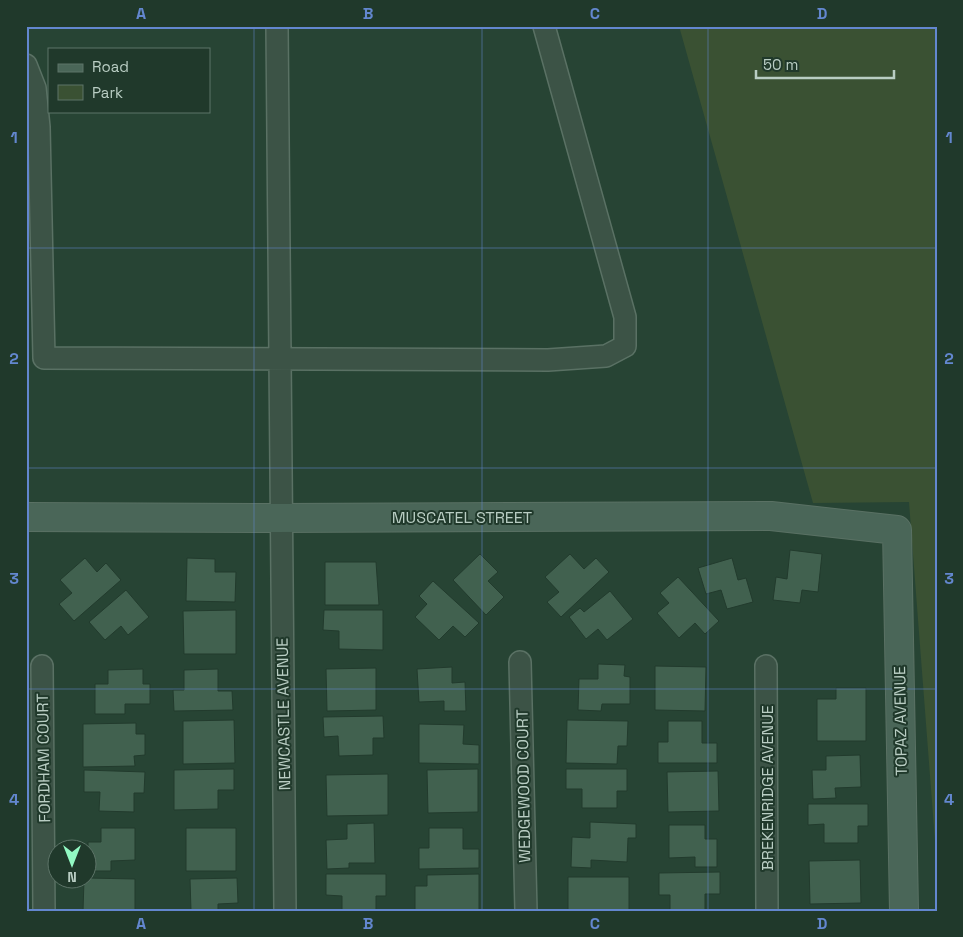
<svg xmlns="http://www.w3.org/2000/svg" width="963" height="937" viewBox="0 0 963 937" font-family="'Space Grotesk',sans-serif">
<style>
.green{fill:#3a5133}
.building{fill:#41614f;stroke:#223b2d}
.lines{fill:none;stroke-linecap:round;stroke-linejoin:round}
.street-casing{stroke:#5a7164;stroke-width:24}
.secondary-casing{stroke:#5a7164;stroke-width:30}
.street{stroke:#3c5346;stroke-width:21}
.secondary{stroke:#4a6658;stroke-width:28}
.grid{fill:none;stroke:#6387cf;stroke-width:1;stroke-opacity:0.55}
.labels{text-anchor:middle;stroke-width:4;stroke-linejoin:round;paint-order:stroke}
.street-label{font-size:16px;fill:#b9cdc3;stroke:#20392b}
.neatline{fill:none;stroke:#6387cf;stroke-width:2}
.grid-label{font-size:16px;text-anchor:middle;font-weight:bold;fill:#6387cf}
</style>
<rect width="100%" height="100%" fill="#274434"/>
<!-- green -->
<path class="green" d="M679,26H937V867L909,502L813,503Z"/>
<!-- building -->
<path class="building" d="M790,550L822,554L818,592L802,590L800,603L773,600L776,577L787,579Z
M480,554L498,572L488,581L504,597L486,615L453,580Z
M570,554L584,569L596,558L609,572L561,617L547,602L559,592L545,577Z
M85,558L97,572L106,563L121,580L74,621L59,604L72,593L60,580Z
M187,558L215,559V572H236L235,602L186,601Z
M732,558L738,580L746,578L753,602L727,609L721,590L706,594L698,568Z
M325,562H376L379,605H325Z
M678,577L719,621L705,634L695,623L679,638L657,613L669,603L660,593Z
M433,581L479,623L465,637L453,626L439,640L415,617L427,604L419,596Z
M126,590L149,617L128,635L121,626L105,640L89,622Z
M610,591L633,619L607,640L598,629L586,639L569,617L580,608L584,612Z
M236,610V654H184L183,611Z
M324,610H383V650L339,649V631L323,630Z
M598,664L625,665L624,676L630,677V704H602L601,711L578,710L579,679H598Z
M655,666L706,667L705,711L655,710Z
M452,667V683L465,682L466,711H444V701L419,702L417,669Z
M376,668V710L327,711L326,669Z
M143,669V684H150V704H125V714H95V684H108V670Z
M218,669V691H232L233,710L174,711L173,690H184V670Z
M836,688H866V741H817V699H836Z
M383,716L384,738H373V755L339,756L338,736L324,737L323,717Z
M234,720L235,763L183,764V721Z
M567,720L628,721L627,746H618L617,764L566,763Z
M668,721H702V743H717V763H658V742H668Z
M136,723V734H145V755L134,756L135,766L83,767V724Z
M419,724L464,725L463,744L479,745V764L419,763Z
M860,755L861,787L835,788L836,798L813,799L812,770H826V756Z
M234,769V790H218V809L174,810V770Z
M478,769V812L428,813L427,770Z
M566,769H627V791H617V808H582V789H566Z
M84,770L145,772L144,793H134V812L99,811L100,792H84Z
M718,771L719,811L668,812L667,772Z
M388,774V815L327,816L326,775Z
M808,804H868V826H858V843H824V824L808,825Z
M590,822L636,824V838H628L627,862L591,860V868L571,867L572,837L590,838Z
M374,823L375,863H349V868L327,869L326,840L347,839V824Z
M669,825H705V839H717V867H695V857L669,858Z
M101,828H135V860L111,861V871H88V842H101Z
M186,828H236V871H186Z
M429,828H463V849H479V868L419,869V848H429Z
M860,860L861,903L810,904L809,861Z
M720,872V894H705V911H670V895H659V873Z
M326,874H386V896H376V911H342V896L326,895Z
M479,874V911H415V886H427V875Z
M568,877H629V911H568Z
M88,878L135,879V911H83L84,880Z
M237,878L238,903L218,904V911H191L190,879Z"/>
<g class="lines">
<!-- street casing -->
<g class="street-casing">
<path id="street" d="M277,26L285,911
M26,65L35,88L39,127L44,358L548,360L606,356L625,346V317L544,26
M520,662L526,911
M42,666L44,911
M766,666L767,911"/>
</g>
<!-- secondary casing -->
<g class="secondary-casing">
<path id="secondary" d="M26,517L281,518L771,516L897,530L904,911"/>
</g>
<!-- street -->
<use href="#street" class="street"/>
<!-- secondary -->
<use href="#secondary" class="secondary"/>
</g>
<!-- grid -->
<path class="grid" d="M254,26V911M482,26V911M708,26V911M26,248H937M26,468H937M26,689H937"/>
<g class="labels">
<!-- street labels -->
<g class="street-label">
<text x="462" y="523">MUSCATEL STREET</text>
<text transform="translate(283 714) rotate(-91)" y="6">NEWCASTLE AVENUE</text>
<text transform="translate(900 721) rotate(-91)" y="6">TOPAZ AVENUE</text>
<text transform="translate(43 758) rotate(-91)" y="6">FORDHAM COURT</text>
<text transform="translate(523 786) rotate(-91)" y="6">WEDGEWOOD COURT</text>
<text transform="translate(767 788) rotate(-90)" y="6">BREKENRIDGE AVENUE</text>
</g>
</g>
<!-- border -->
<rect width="963" height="937" fill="none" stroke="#20392b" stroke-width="55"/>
<!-- legend -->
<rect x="48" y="48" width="162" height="65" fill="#20392b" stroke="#5d7468"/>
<rect x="58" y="64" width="25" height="8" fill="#4a6658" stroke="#5d7468"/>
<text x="92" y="72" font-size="15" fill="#b9cdc3">Road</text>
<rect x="58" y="85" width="25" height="15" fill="#3a5133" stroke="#5d7468"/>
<text x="92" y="98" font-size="15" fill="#b9cdc3">Park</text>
<!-- north arrow -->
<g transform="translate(72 864) rotate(180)"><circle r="24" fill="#20392b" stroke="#5d7468"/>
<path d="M0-4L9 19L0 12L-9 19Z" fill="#92f9c3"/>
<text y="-8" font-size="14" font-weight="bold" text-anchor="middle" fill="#b9cdc3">N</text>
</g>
<!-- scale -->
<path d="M756 70v8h138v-8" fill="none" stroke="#b9cdc3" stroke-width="2.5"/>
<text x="763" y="70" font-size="15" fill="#b9cdc3" stroke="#20392b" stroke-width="4" paint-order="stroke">50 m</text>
<rect x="28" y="28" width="908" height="882" class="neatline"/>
<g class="grid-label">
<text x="141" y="19">A</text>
<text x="368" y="19">B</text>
<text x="595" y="19">C</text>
<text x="822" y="19">D</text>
<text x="14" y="143">1</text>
<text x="949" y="143">1</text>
<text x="14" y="364">2</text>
<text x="949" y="364">2</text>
<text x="14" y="584">3</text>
<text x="949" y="584">3</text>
<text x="14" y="805">4</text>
<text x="949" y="805">4</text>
<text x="141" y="929">A</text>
<text x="368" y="929">B</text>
<text x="595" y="929">C</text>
<text x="822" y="929">D</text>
</g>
</svg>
